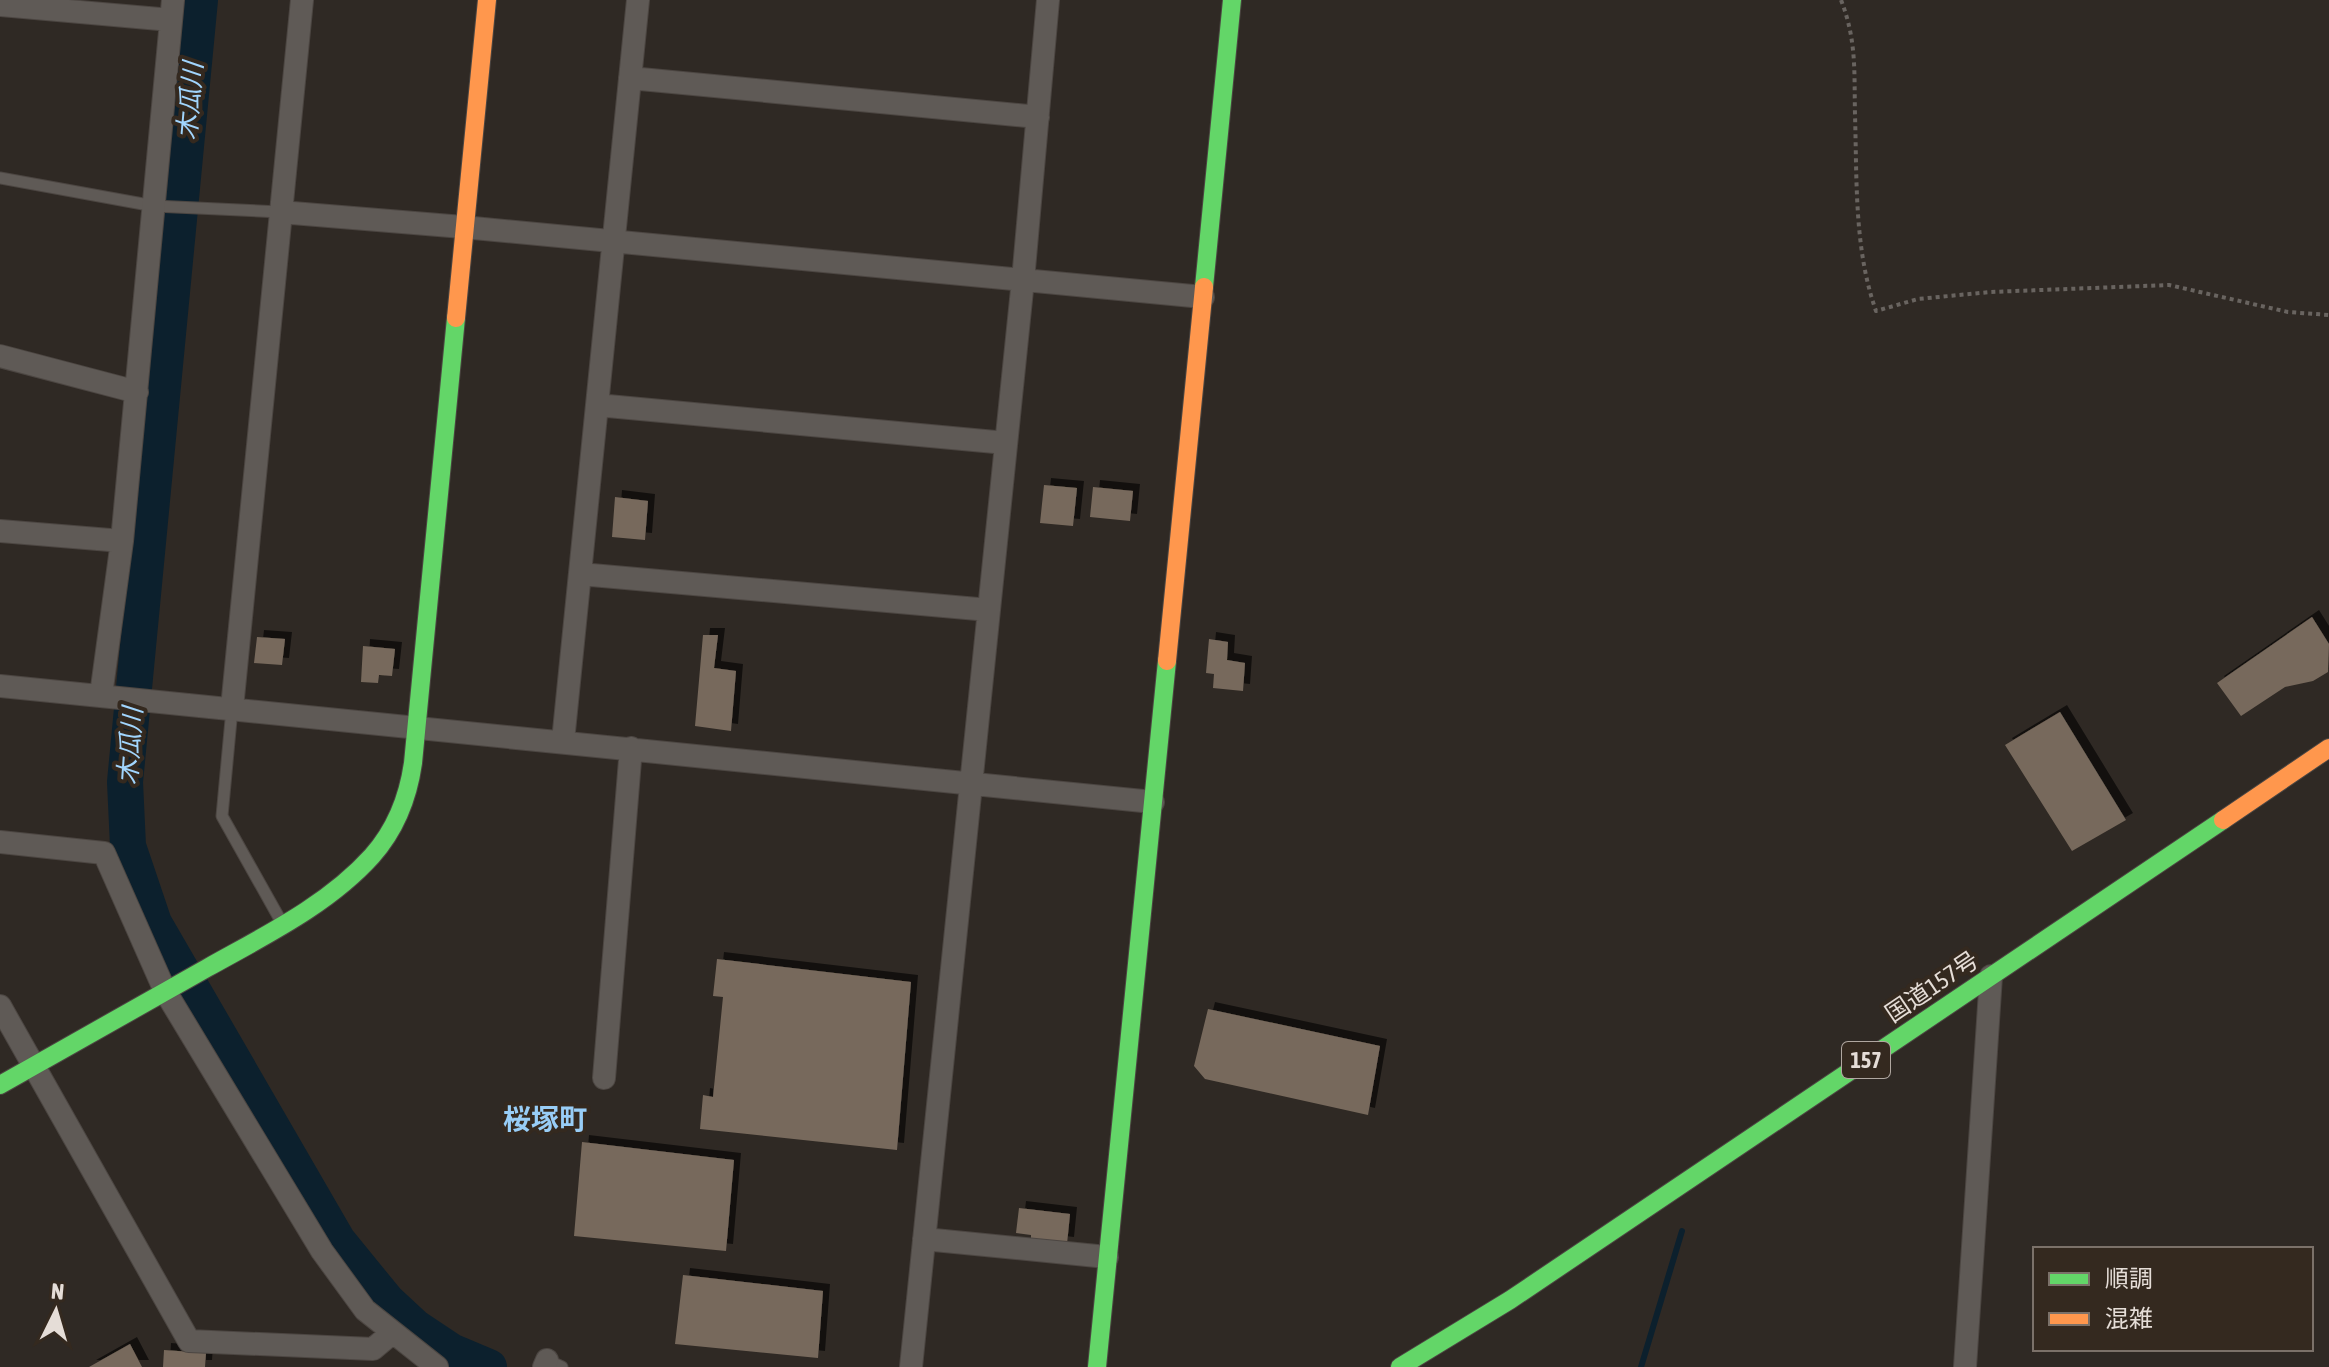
<svg xmlns="http://www.w3.org/2000/svg" width="2329" height="1367" viewBox="0 0 2329 1367" font-family="'Asap Condensed','Noto Sans JP',sans-serif">
<style>
.lines{fill:none;stroke-linecap:round;stroke-linejoin:round}
.stream{stroke:#0c202d;stroke-width:6}
.river{stroke:#0c202d;stroke-width:36}
.building{fill:#77695c;filter:url(#shadow)}
.lane-casing{stroke:#4c4642;stroke-width:13}
.street-casing{stroke:#4c4642;stroke-width:24}
.fast-casing{stroke:#4c4642;stroke-width:20}
.slow-casing{stroke:#4c4642;stroke-width:20}
.path{stroke:#696460;stroke-width:4;stroke-dasharray:4 4;stroke-linecap:butt}
.lane{stroke:#5f5a56;stroke-width:11}
.street{stroke:#5f5a56;stroke-width:22}
.fast{stroke:#63d668;stroke-width:18}
.slow{stroke:#ff974d;stroke-width:18}
.labels{text-anchor:middle;stroke-width:8;stroke-linejoin:round;paint-order:stroke}
.shield{fill:#34291f;stroke:#b0a7a0;stroke-width:2}
.shield-label{font-size:22px;font-weight:bold;fill:#e5ddd7}
.street-label{font-size:24px;fill:#e5ddd7;stroke:#34291f}
.water-label{font-size:26px;font-style:italic;fill:#a1d5fd;stroke:#34291f}
.quarter-label{font-size:28px;font-weight:bold;fill:#98cdf6;stroke:#34291f}
</style>
<defs>
<filter id="shadow"><feDropShadow dx="7" dy="-7" stdDeviation="0" flood-color="#0009"/></filter>
</defs>
<rect width="100%" height="100%" fill="#2f2924"/>
<g class="lines">
<!-- stream -->
<path class="stream" d="M1641,1367L1682,1231"/>
<!-- river -->
<path class="river" d="M200,0L125,782L128,846L154,923L338,1241L387,1301L415,1327L451,1351L489,1367"/>
</g>
<!-- building -->
<path class="building" d="M1044,485L1077,488L1073,526L1040,523Z
M1093,487L1133,491L1130,521L1090,517Z
M615,497L648,501L645,540L612,537Z
M2312,617L2329,644L2328,672L2313,681L2285,687L2241,716L2217,683Z
M703,635H718L714,668L736,671L731,731L695,726Z
M257,637L285,639L282,665L254,663Z
M1209,639L1228,642L1227,660L1245,663L1243,691L1213,688L1214,674L1206,673Z
M363,646L395,649L392,676L379,675L378,683L361,682Z
M2060,712L2126,820L2072,851L2005,745Z
M717,959L911,982L897,1150L700,1129L703,1095L713,1097L723,997L713,996Z
M1208,1009L1380,1046L1368,1115L1205,1079L1194,1066Z
M582,1142L734,1160L726,1251L574,1236Z
M1019,1208L1070,1214L1067,1244L1031,1240V1235L1016,1233Z
M683,1275L823,1291L818,1358L675,1344Z
M130,1344L142,1367H89Z
M164,1350L206,1353L205,1367H163Z"/>
<g class="lines">
<!-- lane casing -->
<g class="lane-casing">
<path id="lane" d="M0,178L154,206L280,212
M232,709L222,816L282,923
M547,1360L562,1367"/>
</g>
<!-- street casing -->
<g class="street-casing">
<path id="street" d="M0,5L171,20
M630,78L1038,117
M280,212L463,227L1203,297
M0,356L137,392
M597,405L1006,443
M0,531L122,541
M580,574L989,610
M0,686L1153,802
M101,695L122,541L173,0
M232,708L302,0
M563,741L638,0
M0,842L104,853L165,991L322,1251L365,1310L437,1367
M0,1006L189,1341L373,1349L392,1333
M604,1078L631,748
M924,1239L1107,1257
M544,1367L547,1360
M911,1367L1023,280L1048,0
M1965,1367L1991,976"/>
</g>
<!-- fast casing -->
<g class="fast-casing">
<path id="fast" d="M1204,287L1232,0
M0,1085C69,1046 138,1007 207,968C264,936 328,905 372,856C396,829 408,798 413,763L456,318
M1097,1367L1167,661
M1400,1367L1510,1300L2223,820"/>
</g>
<!-- slow casing -->
<g class="slow-casing">
<path id="slow" d="M456,318L487,0
M1167,661L1204,287
M2223,820L2329,748"/>
</g>
<!-- path -->
<path class="path" d="M1841,0C1857,41 1854,73 1855,115C1857,180 1854,249 1876,311L1918,299L1990,292L2169,285L2288,312L2329,315"/>
<!-- lane -->
<use href="#lane" class="lane"/>
<!-- street -->
<use href="#street" class="street"/>
<!-- fast -->
<use href="#fast" class="fast"/>
<!-- slow -->
<use href="#slow" class="slow"/>
</g>
<g class="labels">
<!-- shield labels -->
<rect class="shield" x="1842" y="1042" width="48" height="36" rx="6"/>
<g class="shield-label">
<text x="1866" y="1068">157</text>
</g>
<!-- street labels -->
<g class="street-label">
<text transform="translate(1932 987) rotate(-34)" y="8">国道157号</text>
</g>
<!-- water labels -->
<g class="water-label">
<text transform="translate(190 101) rotate(-85)" y="9">木瓜川</text>
<text transform="translate(130 746) rotate(-86)" y="9">木瓜川</text>
</g>
<!-- quarter labels -->
<g class="quarter-label">
<text x="545" y="1129">桜塚町</text>
</g>
</g>
<!-- legend -->
<rect x="2033" y="1247" width="280" height="104" fill="#34291f" stroke="#7b7169" stroke-width="2"/>
<rect x="2049" y="1273" width="40" height="12" fill="#63d668" stroke="#7b7169" stroke-width="2"/>
<text x="2105" y="1287" font-size="24" fill="#e5ddd7">順調</text>
<rect x="2049" y="1313" width="40" height="12" fill="#ff974d" stroke="#7b7169" stroke-width="2"/>
<text x="2105" y="1327" font-size="24" fill="#e5ddd7">混雑</text>
<!-- north arrow -->
<g transform="translate(56 1311) rotate(5)" stroke="#34291f" stroke-width="6" paint-order="stroke">
<path d="M0-6L14 30L0 20L-14 30Z" fill="#e5ddd7"/>
<text y="-12" font-size="22" font-weight="bold" text-anchor="middle" fill="#e5ddd7">N</text>
</g>
</svg>
